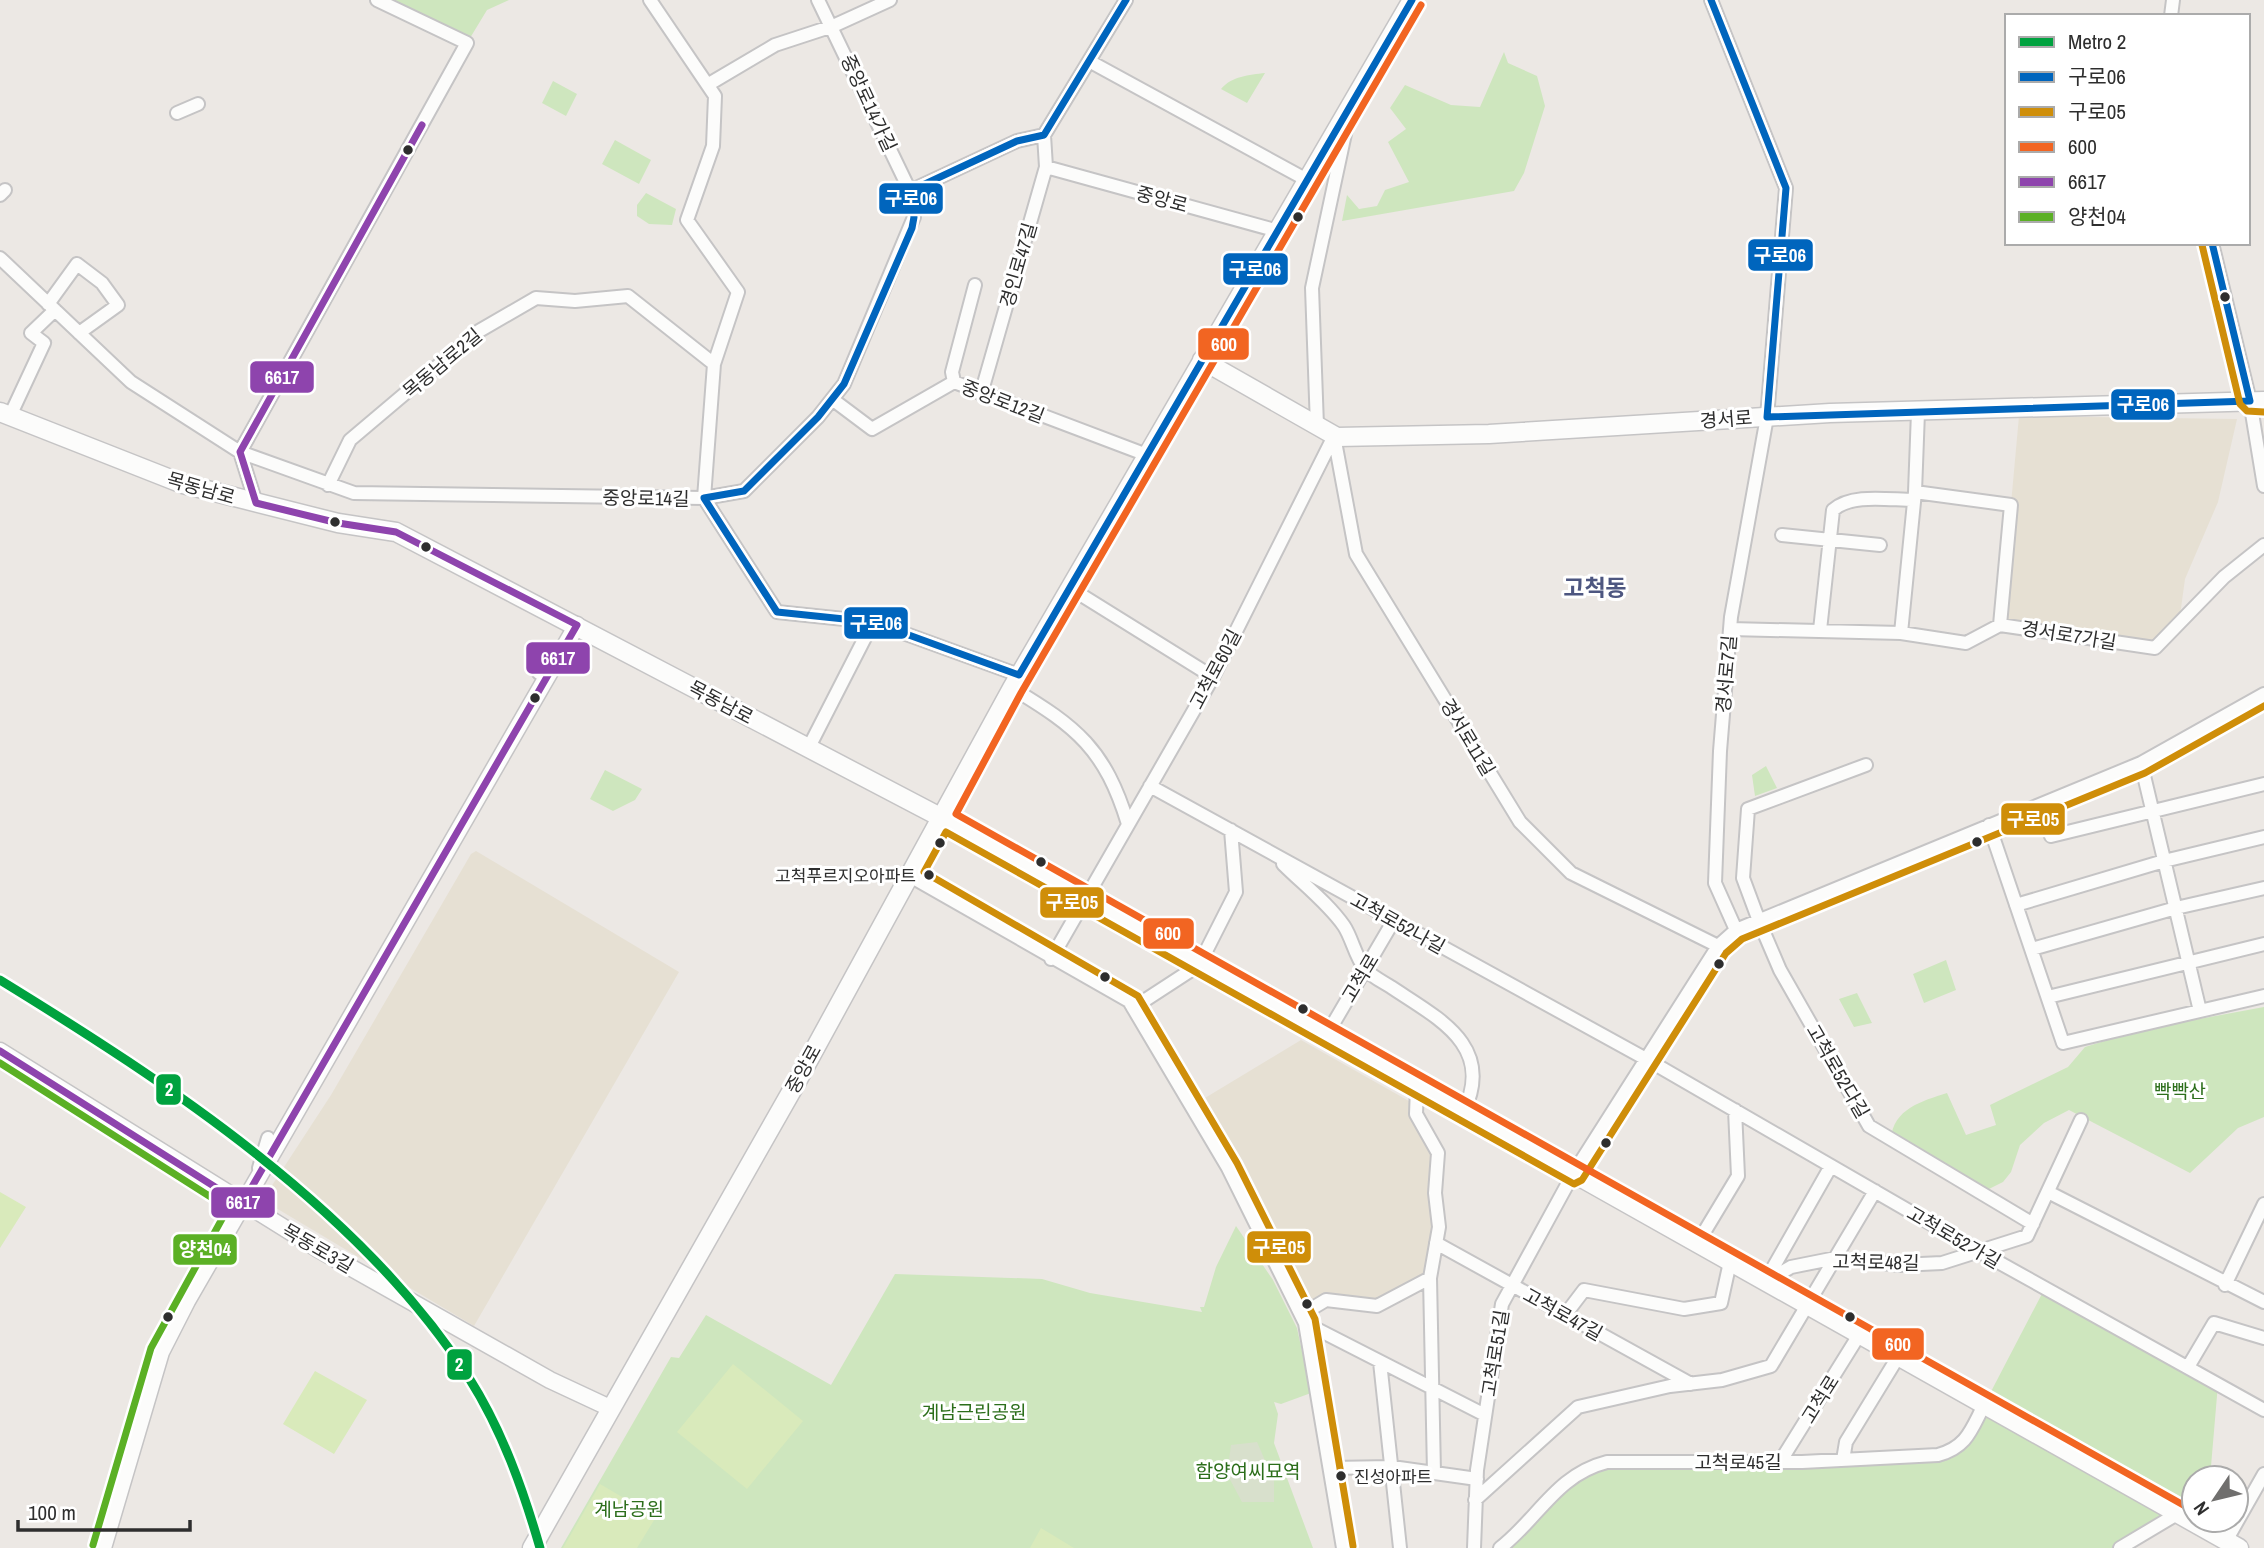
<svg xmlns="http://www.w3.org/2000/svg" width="2264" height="1548" viewBox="0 0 2264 1548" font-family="'Archivo Narrow','Noto Sans KR',sans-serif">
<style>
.education{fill:#e6e0d3}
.green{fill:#cee6be}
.cemetery{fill:#d8e0cc}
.pitch{fill:#d9eabb}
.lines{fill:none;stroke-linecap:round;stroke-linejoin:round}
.minor-casing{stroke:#c5c4c5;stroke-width:16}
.tertiary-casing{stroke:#c5c4c5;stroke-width:19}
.secondary-casing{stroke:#c5c4c5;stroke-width:21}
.minor{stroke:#fcfcfb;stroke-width:12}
.tertiary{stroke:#fcfcfb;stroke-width:16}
.secondary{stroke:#fcfcfb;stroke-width:18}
.bus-1-casing{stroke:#fff;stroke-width:12}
.bus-2-casing{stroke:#fff;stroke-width:12}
.bus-3-casing{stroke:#fff;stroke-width:12}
.bus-4-casing{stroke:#fff;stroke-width:12}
.bus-5-casing{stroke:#fff;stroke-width:12}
.bus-1{stroke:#0065bd;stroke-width:7}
.bus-2{stroke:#cf8e09;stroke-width:7}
.bus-3{stroke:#f26522;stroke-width:7}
.bus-4{stroke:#8e44ad;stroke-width:7}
.bus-5{stroke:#5bb025;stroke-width:7}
.metro-1-casing{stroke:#fff;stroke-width:14}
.metro-1{stroke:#00a23f;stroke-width:9}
.bus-dot{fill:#2e2e2e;stroke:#fff;stroke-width:2.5}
.labels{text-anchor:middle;stroke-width:6;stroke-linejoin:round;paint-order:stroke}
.bus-label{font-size:17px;fill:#2e2e2e;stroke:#fff;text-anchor:end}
.street-label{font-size:19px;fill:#2e2e2e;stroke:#fff}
.park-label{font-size:19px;fill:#2c6e1b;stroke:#fff}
.quarter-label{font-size:23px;font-weight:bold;fill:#4d5680;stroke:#fff}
.line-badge{stroke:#fff;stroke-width:2.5}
.badge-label{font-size:19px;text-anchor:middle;font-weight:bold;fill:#fff}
</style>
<rect width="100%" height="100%" fill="#ece8e4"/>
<!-- education -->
<path class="education" d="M2019,416L2237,419L2218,502L2185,579L2179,623L2155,648L2000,625Z
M476,851L679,972L474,1326L276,1208L269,1190L331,1095L471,854Z
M1301,1040L1416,1105L1438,1153L1430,1278L1377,1306L1326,1300L1301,1315L1190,1107Z"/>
<!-- green -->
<path class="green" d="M377,0H509L487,10L467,43Z
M1504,52L1508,63L1537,76L1545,106L1524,173L1514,191L1342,221L1347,195L1359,209L1377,206L1385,190L1409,182L1388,142L1406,129L1390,108L1405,85L1451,105L1480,107Z
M1265,73L1247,103L1221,89C1232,76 1249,75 1265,73Z
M553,81L577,94L566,116L542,103Z
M615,140L651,160L639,184L602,164Z
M646,193L676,209L672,225L649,224L637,216V205Z
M1766,766L1777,788L1755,796L1752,775Z
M605,770L642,789L635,800L613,811L590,799Z
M1946,960L1956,990L1924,1003L1913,974Z
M1857,993L1872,1023L1854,1027L1839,999Z
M2264,1007V1117L2238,1128L2190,1173L2069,1110L2044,1123L2020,1145L2011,1172L2003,1182L1981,1193L1891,1139C1893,1109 1922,1101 1947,1093L1966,1135L1996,1125L1990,1105L2068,1067L2085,1047L2140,1030Z
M1236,1226L1273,1280L1297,1328L1311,1393L1281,1404L1274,1402L1278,1414L1274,1443L1313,1548H561L671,1357L679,1358L706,1315L831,1385L895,1274L1042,1279L1090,1293L1202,1312L1200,1307H1204L1216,1267Z
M2045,1288L2218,1384L2210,1478H2194V1498L2177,1514L2120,1548H1500L1586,1467L1802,1462L1956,1450L1984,1405Z"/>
<!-- cemetery -->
<path class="cemetery" d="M1257,1442L1274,1481V1502H1242L1227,1474L1231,1445Z"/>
<!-- pitch -->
<path class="pitch" d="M0,1192L26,1207L0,1248Z
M733,1364L803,1421L747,1489L677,1432Z
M315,1371L367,1400L334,1454L283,1424Z
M600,1484L656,1517L637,1548H563Z
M1041,1528L1074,1548H1030Z"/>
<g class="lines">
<!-- minor casing -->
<g class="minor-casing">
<path id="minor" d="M650,0L715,96L713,146L687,220L738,292L714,364L704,498
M1711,0L1786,188L1767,417L1731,617L1720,751L1715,883L1736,930
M2171,16L2173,0
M1089,61L1307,180
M709,84L775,45L833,26L890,0
M177,113L198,104
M1046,167L1278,231
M910,191L1017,141L1044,135
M0,195L5,190
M2212,243L2250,401L2264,486
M0,258L131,382L240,452L354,493L704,498L744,491L818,417L844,384L914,217L910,191L818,0
M48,304L77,264L102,283L118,305L79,333
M954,382L952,372L975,285
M981,394L1046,167L1044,135L1126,0
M832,399L872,429L954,382L1147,455
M10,416L44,343L31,333L55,310
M1317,426L1312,288L1349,115
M1334,436L1356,554L1520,822L1571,873L1718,946
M328,485L350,440L479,331L536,298L575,301L628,296L714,364
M1915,492L2011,505L2000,625
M704,498L777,612L873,622L1019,675
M256,503L240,452L467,43L377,0
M1782,535L1880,545
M1070,588L1213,677
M1730,629L1901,633L1966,643L2000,625L2155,648L2224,577L2264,545
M1820,630L1833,510C1852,493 1889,500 1914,500
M1901,633L1915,492L1918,412
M539,673L554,656
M1012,688C1077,727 1105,749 1128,824
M808,749L873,622
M2141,763L2200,1011
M1866,765L1748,809L1743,878L1759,921L1780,970L1869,1126L2033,1224
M1150,786L1646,1059L1973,1248L2264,1410
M2039,806L2051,836L2264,784
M1989,825L2063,1043L2264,996
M1283,864C1303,884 1328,903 1344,926C1352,938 1355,956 1365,969C1371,976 1383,982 1391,987C1439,1019 1496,1046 1463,1113
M910,876L1129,1001L1228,1168L1305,1323L1343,1548
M2016,905L2164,861L2264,837
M2032,949L2176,908L2264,888
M1051,959L1213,677L1334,436
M2048,997L2264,944
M1133,1008L1199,965L1236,892L1231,830
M1326,1036L1394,920
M1417,1087L1416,1114L1438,1153L1435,1193L1439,1227L1430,1278L1434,1473
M259,1168L268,1138
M2048,1192L2264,1302
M1436,1243L1691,1384
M1697,1244L1738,1176L1735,1110
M1765,1282L1791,1267L1836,1258L1900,1265L1942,1263L2027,1236L2081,1120
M1765,1282L1831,1166
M2225,1285L2264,1204
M1301,1315L1326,1300L1377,1306L1430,1278
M1565,1315L1584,1290L1684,1309L1721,1303L1730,1262
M1305,1323L1485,1415
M1380,1362L1400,1548
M2188,1367L2214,1323L2264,1338
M1843,1460L1846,1442L1898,1357
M1780,1462L1859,1335
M1330,1468L1392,1467L1477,1479
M1475,1500L1578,1407L1670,1386L1722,1380L1771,1366L1875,1191
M2226,1541L2264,1474
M1474,1548L1477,1470L1502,1304L1573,1174L1718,946L1736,930L2141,763L2264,694
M1500,1548C1538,1519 1556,1475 1607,1462H1802L1938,1455C1967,1447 1971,1430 1984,1405
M2120,1548L2177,1514"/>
</g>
<!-- tertiary casing -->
<g class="tertiary-casing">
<path id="tertiary" d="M0,1051L318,1249L550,1380L610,1408
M103,1548L161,1352L187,1301L577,625"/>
</g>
<!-- secondary casing -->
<g class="secondary-casing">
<path id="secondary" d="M1202,360L1337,437L1489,434L1830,413L2264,401
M0,412L183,484L338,523L396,532L942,818L2239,1548
M532,1548L795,1085L1012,688L1412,0"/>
</g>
<!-- minor -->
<use href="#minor" class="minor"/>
<!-- tertiary -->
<use href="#tertiary" class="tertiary"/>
<!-- secondary -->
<use href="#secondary" class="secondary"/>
<!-- bus-1 casing -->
<g class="bus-1-casing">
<path id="bus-1" d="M1126,0L1044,135L1017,141L910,191L914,217L912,228L844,384L818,417L744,491L704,498L777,612L873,622L1019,675L1412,0
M1711,0L1786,188L1767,417L2250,401L2212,243"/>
</g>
<!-- bus-2 casing -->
<g class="bus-2-casing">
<path id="bus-2" d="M2202,245L2240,404L2247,411L2264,412
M1353,1546L1315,1319L1237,1163L1138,996L924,872L946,832L1574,1184L1582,1180L1726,953L1742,939L2145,773L2264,706"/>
</g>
<!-- bus-3 casing -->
<g class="bus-3-casing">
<path id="bus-3" d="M1421,5L1021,693L956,814L2194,1511"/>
</g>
<!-- bus-4 casing -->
<g class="bus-4-casing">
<path id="bus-4" d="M0,1051L242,1204L577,625L396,532L338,523L256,503L240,452L422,125"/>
</g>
<!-- bus-5 casing -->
<g class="bus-5-casing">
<path id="bus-5" d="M0,1063L228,1208L151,1348L93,1545"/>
</g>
<!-- bus-1 -->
<use href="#bus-1" class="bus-1"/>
<!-- bus-2 -->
<use href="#bus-2" class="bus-2"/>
<!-- bus-3 -->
<use href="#bus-3" class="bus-3"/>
<!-- bus-4 -->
<use href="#bus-4" class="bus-4"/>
<!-- bus-5 -->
<use href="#bus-5" class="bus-5"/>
<!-- metro-1 casing -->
<g class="metro-1-casing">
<path id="metro-1" d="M0,980C166,1082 362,1210 469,1378C502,1430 523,1489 540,1548"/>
</g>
<!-- metro-1 -->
<use href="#metro-1" class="metro-1"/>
</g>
<!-- markers -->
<g class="bus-dot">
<circle cx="408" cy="150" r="6"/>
<circle cx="1298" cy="217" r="6"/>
<circle cx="2225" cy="297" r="6"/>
<circle cx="335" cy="522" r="6"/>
<circle cx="426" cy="547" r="6"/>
<circle cx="535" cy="698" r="6"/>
<circle cx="1977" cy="842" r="6"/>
<circle cx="940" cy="843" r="6"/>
<circle cx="1041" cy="862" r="6"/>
<circle cx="929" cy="875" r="6"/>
<circle cx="1719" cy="964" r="6"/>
<circle cx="1105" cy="977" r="6"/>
<circle cx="1303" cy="1009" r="6"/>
<circle cx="1606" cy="1143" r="6"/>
<circle cx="1307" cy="1304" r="6"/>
<circle cx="168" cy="1317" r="6"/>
<circle cx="1850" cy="1317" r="6"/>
<circle cx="1341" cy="1476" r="6"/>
</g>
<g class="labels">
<!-- bus labels -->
<g class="bus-label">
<text x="916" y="882">고척푸르지오아파트</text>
<text x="1354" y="1483" text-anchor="start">진성아파트</text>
</g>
<!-- street labels -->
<g class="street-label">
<text transform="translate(869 103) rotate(65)" y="7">중앙로14가길</text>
<text transform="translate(1162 199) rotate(15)" y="7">중앙로</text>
<text transform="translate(1018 265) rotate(-74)" y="7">경인로47길</text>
<text transform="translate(442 363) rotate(-40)" y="7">목동남로2길</text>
<text transform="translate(1003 401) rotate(21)" y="7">중앙로12길</text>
<text transform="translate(1726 419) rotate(-4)" y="7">경서로</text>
<text transform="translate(201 488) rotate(16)" y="7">목동남로</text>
<text transform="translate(646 498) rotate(1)" y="7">중앙로14길</text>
<text transform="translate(2069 635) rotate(9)" y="7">경서로7가길</text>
<text transform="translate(1215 669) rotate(-62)" y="7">고척로60길</text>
<text transform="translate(1726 674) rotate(-85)" y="7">경서로7길</text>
<text transform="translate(721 702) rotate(28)" y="7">목동남로</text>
<text transform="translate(1468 737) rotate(59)" y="7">경서로11길</text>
<text transform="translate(1398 923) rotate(29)" y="7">고척로52나길</text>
<text transform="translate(1360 978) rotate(-59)" y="7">고척로</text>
<text transform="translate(803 1069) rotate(-61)" y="7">중앙로</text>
<text transform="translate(1838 1071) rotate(60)" y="7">고척로52다길</text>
<text transform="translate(1954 1237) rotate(30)" y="7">고척로52가길</text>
<text transform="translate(318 1248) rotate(30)" y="7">목동로3길</text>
<text transform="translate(1876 1262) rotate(1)" y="7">고척로48길</text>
<text transform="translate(1563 1314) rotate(29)" y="7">고척로47길</text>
<text transform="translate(1495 1353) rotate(-81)" y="7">고척로51길</text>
<text transform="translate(1820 1399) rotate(-58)" y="7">고척로</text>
<text x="1738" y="1469">고척로45길</text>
</g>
<!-- park labels -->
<g class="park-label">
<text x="2180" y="1098">빡빡산</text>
<text x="974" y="1419">계남근린공원</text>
<text x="1248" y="1478">함양여씨묘역</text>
<text x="629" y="1516">계남공원</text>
</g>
<!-- quarter labels -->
<g class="quarter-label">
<text x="1595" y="596">고척동</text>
</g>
</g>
<g class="line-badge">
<rect x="878" y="182" width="66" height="33" rx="7" fill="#0065bd"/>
<rect x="1747" y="238" width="67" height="34" rx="7" fill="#0065bd"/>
<rect x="1222" y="252" width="67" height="34" rx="7" fill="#0065bd"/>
<rect x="1197" y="327" width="53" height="34" rx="7" fill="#f26522"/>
<rect x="249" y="360" width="66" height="34" rx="7" fill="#8e44ad"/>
<rect x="2110" y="388" width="66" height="33" rx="7" fill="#0065bd"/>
<rect x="843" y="606" width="66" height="34" rx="7" fill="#0065bd"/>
<rect x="525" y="641" width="66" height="34" rx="7" fill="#8e44ad"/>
<rect x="2000" y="802" width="66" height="34" rx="7" fill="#cf8e09"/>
<rect x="1039" y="886" width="66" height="33" rx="7" fill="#cf8e09"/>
<rect x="1142" y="917" width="53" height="33" rx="7" fill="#f26522"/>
<rect x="155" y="1073" width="27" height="33" rx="7" fill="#00a23f"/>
<rect x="210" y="1186" width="66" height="33" rx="7" fill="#8e44ad"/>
<rect x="1246" y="1230" width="66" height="34" rx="7" fill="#cf8e09"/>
<rect x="172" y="1233" width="66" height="33" rx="7" fill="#5bb025"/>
<rect x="1871" y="1327" width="54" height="34" rx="7" fill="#f26522"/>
<rect x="446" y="1348" width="27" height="33" rx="7" fill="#00a23f"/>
</g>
<g class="badge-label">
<text x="911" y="205">구로06</text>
<text x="1780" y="262">구로06</text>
<text x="1255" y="276">구로06</text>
<text x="1224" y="351">600</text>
<text x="282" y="384">6617</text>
<text x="2143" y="411">구로06</text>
<text x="876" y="630">구로06</text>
<text x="558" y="665">6617</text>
<text x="2033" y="826">구로05</text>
<text x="1072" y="909">구로05</text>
<text x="1168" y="940">600</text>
<text x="169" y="1096">2</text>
<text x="243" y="1209">6617</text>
<text x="1279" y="1254">구로05</text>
<text x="205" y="1256">양천04</text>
<text x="1898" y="1351">600</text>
<text x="459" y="1371">2</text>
</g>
<!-- legend -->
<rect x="2005" y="14" width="245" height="231" fill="#ffffff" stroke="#ababab" stroke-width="2"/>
<rect x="2019" y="37" width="35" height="10" fill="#00a23f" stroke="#ababab" stroke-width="2"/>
<text x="2068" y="49" font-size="21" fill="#2e2e2e">Metro 2</text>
<rect x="2019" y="72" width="35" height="10" fill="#0065bd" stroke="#ababab" stroke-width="2"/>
<text x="2068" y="84" font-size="21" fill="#2e2e2e">구로06</text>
<rect x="2019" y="107" width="35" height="10" fill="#cf8e09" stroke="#ababab" stroke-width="2"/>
<text x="2068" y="119" font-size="21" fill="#2e2e2e">구로05</text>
<rect x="2019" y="142" width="35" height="10" fill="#f26522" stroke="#ababab" stroke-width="2"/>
<text x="2068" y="154" font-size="21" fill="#2e2e2e">600</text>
<rect x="2019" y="177" width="35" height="10" fill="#8e44ad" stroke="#ababab" stroke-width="2"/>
<text x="2068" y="189" font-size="21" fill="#2e2e2e">6617</text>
<rect x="2019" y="212" width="35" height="10" fill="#5bb025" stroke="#ababab" stroke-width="2"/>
<text x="2068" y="224" font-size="21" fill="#2e2e2e">양천04</text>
<!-- north arrow -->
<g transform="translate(2215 1499) rotate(235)"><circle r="33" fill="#ffffff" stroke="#ababab" stroke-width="2"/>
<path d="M0-5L12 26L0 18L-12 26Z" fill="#706f6e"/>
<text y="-10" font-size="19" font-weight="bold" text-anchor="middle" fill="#2e2e2e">N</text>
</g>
<!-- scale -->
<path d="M18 1520v10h172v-10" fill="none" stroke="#2e2e2e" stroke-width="3.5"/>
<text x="28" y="1520" font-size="21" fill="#2e2e2e" stroke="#ffffff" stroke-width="5" paint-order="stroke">100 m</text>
</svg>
